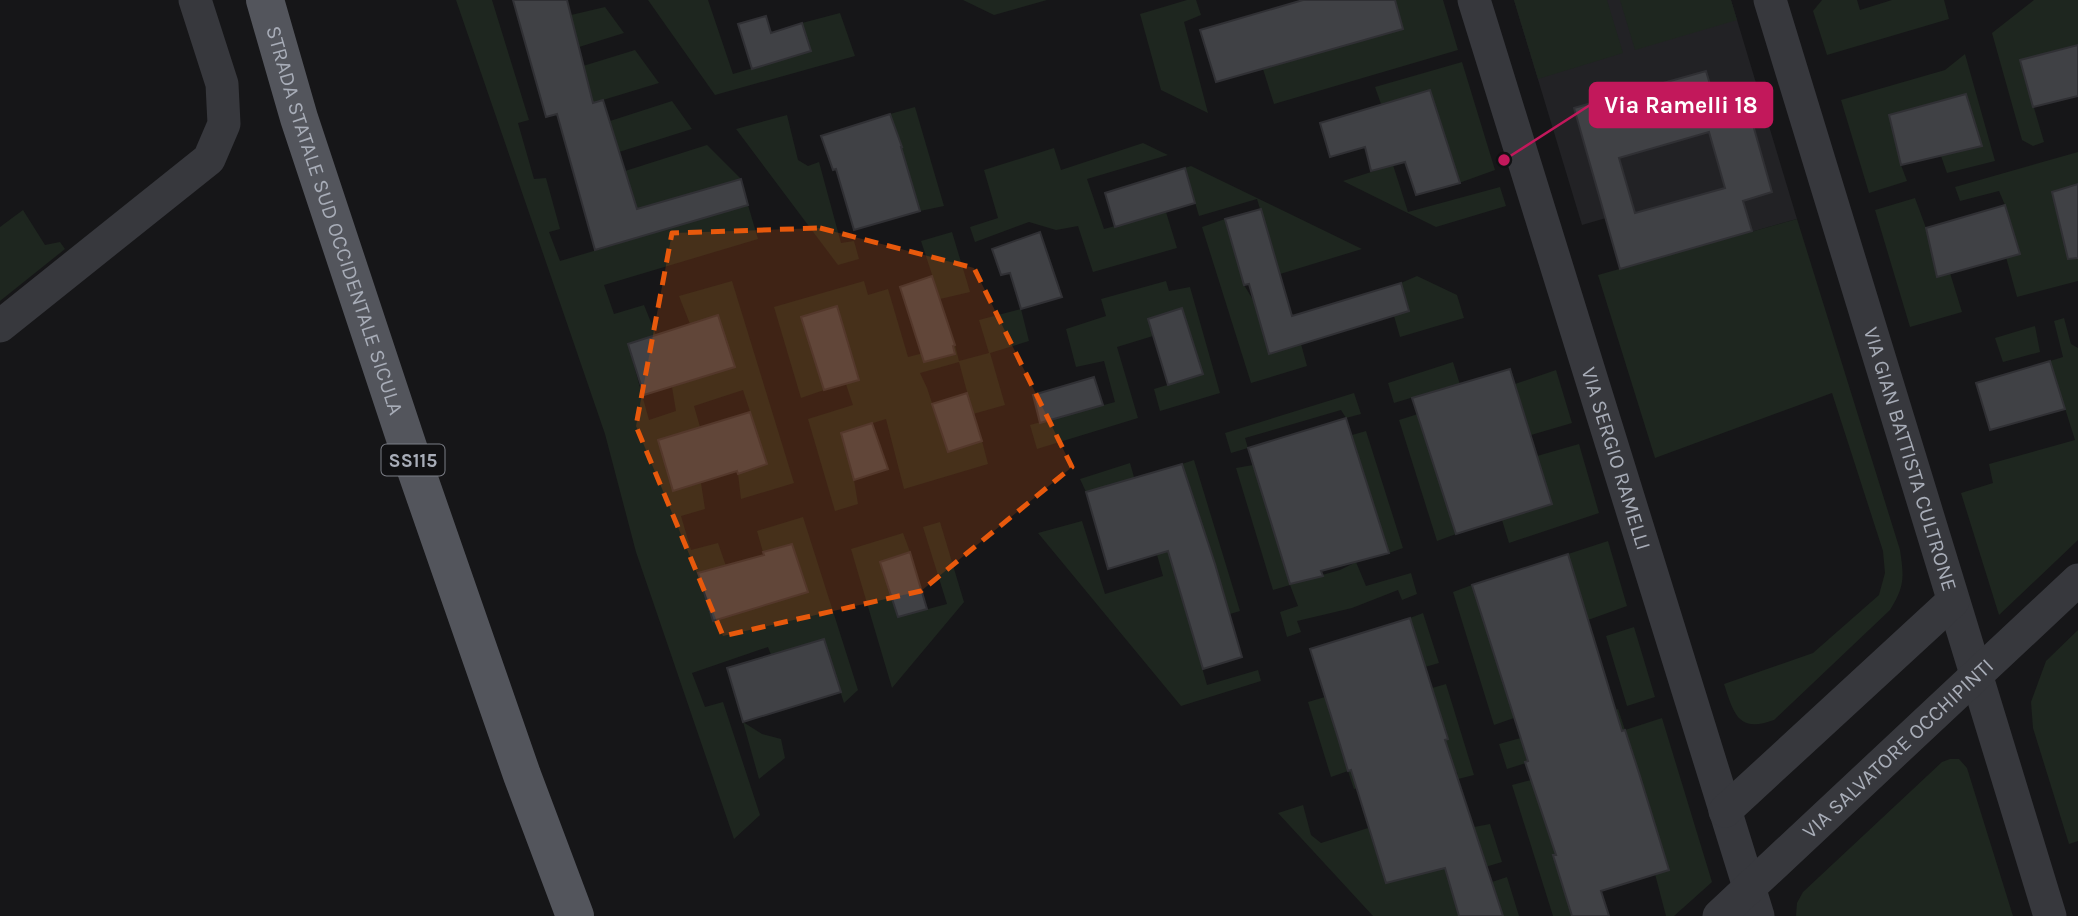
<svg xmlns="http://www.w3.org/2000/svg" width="2078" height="916" viewBox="0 0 2078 916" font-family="Karla,sans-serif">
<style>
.built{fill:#222225}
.green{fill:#1e261f}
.building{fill:#404145;stroke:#303034;stroke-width:2;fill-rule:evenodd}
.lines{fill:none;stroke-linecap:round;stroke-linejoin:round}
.minor{stroke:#37383d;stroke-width:33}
.major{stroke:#53555c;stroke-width:38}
.marked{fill:#e8590c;fill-opacity:0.2;stroke:#e8590c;stroke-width:5;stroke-dasharray:14 9;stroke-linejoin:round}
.labels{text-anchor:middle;stroke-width:6;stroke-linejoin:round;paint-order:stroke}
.shield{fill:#111113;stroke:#7b7e86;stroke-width:2}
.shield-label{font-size:19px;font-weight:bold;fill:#a8adb8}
.street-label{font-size:21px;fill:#a8adb8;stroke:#111113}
.leader{fill:none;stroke:#c2185b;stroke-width:2.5}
.callout-dot{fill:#c2185b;stroke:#111113;stroke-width:2.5}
.callout{fill:#c2185b;stroke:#c2185b;stroke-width:2.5}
.callout-label{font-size:23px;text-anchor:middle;font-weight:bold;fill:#fff}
</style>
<rect width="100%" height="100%" fill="#161618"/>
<!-- built -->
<path class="built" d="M1514,0H1731L1797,219L1620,269L1606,218L1582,225Z"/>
<!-- green -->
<path class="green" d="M456,0H492L529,120L518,123L534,179L546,178L560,229L549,232L560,261L748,205L758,239L604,285L614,314L644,305L656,335L628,344L649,420L676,411L672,387L735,367L718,315L690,324L679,296L732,281L794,483L741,499L738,474L767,464L743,390L694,406L700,427L658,440L673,491L701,483L705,509L681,516L691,550L718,543L726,566L698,573L713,621L808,592L792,544L763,552L757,531L803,517L858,690L844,703L823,639L771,655L768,647L692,673L705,707L723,702L760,815L734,839L636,552L605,434Z
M648,0H708L733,74L810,51L802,23L840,13L855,56L715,95Z
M963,0H1047L994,15Z
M1187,0H1196L1201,15L1184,22L1208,113L1161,90L1140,14Z
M1395,0H1443L1458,50L1274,104L1263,69L1403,29Z
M1514,0H1607L1623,53L1538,79Z
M1620,0H1731L1737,20L1635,50Z
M1822,0H1857L1860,10L1892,0H1944L1949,19L1827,55L1813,11Z
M2034,0H2078V45L2020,60L2044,142L2033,146L2022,140L1992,33Z
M605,7L624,33L579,47L571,15Z
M635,50L659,83L593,103L583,66Z
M1965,54L1995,161L1947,173L1941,156L1982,146L1966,94L1889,115L1901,165L1907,181L1869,193L1841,100L1945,70Z
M1462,62L1495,170L1459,183L1430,90L1381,104L1375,87Z
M672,101L692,129L619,152L610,121Z
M915,107L944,206L920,211L910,178L875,156L902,147L890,114Z
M787,115L798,160L808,166L819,162L841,243L854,241L859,259L838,265L736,129Z
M1143,143L1168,155L1087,179L1104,229L1166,212L1177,248L1093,272L1078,226L1056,230L1029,222L975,242L970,227L998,218L984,170L1054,148L1061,170Z
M707,145L741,179L637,209L625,171Z
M2078,152V184L2052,192L2078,241V281L2017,297L2006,257L2005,205L1999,191L1960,201L1955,187Z
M1393,165L1408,212L1500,187L1506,206L1436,227L1343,181Z
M1191,166L1362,249L1280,274L1257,199L1199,216L1185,168Z
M1915,198L1926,228L1937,276L1950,273L1962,312L1910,327L1875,210Z
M23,210L45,245L60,242L65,249L0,301V227Z
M1225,219L1244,285L1255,303L1269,354L1301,344L1307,366L1251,383L1202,227Z
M1797,219L1900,550C1904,577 1905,586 1890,610L1774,720C1738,733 1734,714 1724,684L1813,653L1879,595L1885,573L1883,551L1832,393L1655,458L1598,275Z
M952,232L970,292L940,299L921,241Z
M1417,276L1457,295L1464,318L1400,337L1394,316L1409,311L1401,283Z
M864,281L868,295L888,289L908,357L955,345L959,361L989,353L979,320L1021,309L1029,341L990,353L1005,405L973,414L959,362L920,373L927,388L948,451L982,441L988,464L904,489L886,419L841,433L854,480L858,504L835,511L808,419L853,405L846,384L859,380L837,306L801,317L824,390L801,398L774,307Z
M1166,281L1169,291L1190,287L1220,393L1160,411L1154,389L1203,374L1182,308L1148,319L1153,336L1117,347L1138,418L1037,449L1030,425L1115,402L1104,361L1076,367L1066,329L1106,316L1101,299Z
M2064,318L2071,344L2078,348V540L1999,615L1961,493L1993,483L1989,464L2075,440L2050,361L2063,357L2054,321Z
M2035,326L2040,352L2003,362L1995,338Z
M1453,362L1470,417L1458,422L1447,387L1394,403L1388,383Z
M1556,370L1572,423L1531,435L1515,384Z
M1354,393L1361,414L1346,418L1341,410L1245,438L1248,448L1231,453L1225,433Z
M1418,414L1456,534L1437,541L1399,420Z
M1366,431L1403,548L1389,553L1352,435Z
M1579,444L1599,513L1509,543L1502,520L1552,504L1537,456Z
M1194,460L1240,611L1230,614L1220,582L1181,594L1207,685L1258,670L1261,681L1181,706L1038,533L1082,521L1105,594L1163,576L1146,516L1133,522L1120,482L1086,492L1080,479L1130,463L1145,516L1171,550L1207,540L1182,464Z
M1253,465L1290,584L1340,570L1356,562L1366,586L1411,573L1417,594L1402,600L1398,590L1352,608L1297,621L1301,632L1287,637L1280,612L1298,606L1290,585L1273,590L1236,468Z
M940,522L964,602L892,688L851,549L903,533L910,552L880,563L898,617L947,604L923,527Z
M1608,541L1627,606L1588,620L1568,554Z
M1472,585L1514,718L1494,725L1453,592Z
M1423,613L1439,663L1425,667L1410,618Z
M1634,627L1655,697L1627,706L1606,636Z
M2078,630V841L2069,844L2033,728L2031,702L2046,661Z
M1446,684L1474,775L1458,779L1457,772L1408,788L1390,778L1354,789L1348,771L1331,777L1308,702L1325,697L1348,770L1448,739L1432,688Z
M1618,709L1625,730L1662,718L1712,882L1674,916H1666L1655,874L1669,870L1625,731L1573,747L1566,725Z
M743,722L762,734L781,739L785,758L759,779Z
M1549,730L1557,753L1507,769L1499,744Z
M1950,759H1959L1967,768L2013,916H1796L1797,903L1803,892L1942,762Z
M1531,780L1548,832L1579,824L1587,845L1553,856L1572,916H1553L1512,785Z
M1303,805L1311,835L1321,843L1368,828L1386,883L1483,854L1474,827L1490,824L1502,862L1448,878L1459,916H1373L1278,813Z
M1507,877L1519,916H1503L1492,882Z"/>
<!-- building -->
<path class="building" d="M513,0H567L593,103L603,100L637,209L741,179L748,205L595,250L557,114L546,117Z
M1303,0H1395L1403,29L1216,82L1200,30Z
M766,16L771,33L802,23L811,51L752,69L738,24Z
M2078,45V96L2033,107L2020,60Z
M1706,71L1717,108L1746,100L1772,192L1743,201L1752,231L1620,269L1574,108ZM1709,132L1725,188L1635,213L1619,158Z
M1430,90L1460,183L1416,195L1405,162L1371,171L1365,147L1330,157L1320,123Z
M1966,94L1982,146L1901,165L1889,115Z
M890,114L902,147H901L920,211L854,230L836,169L833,170L821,136Z
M1185,168L1195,203L1115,227L1105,193Z
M2078,184V258L2068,259L2052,192Z
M2005,205L2020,254L1937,277L1926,228Z
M1261,209L1292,316L1401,283L1409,311L1269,354L1249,284L1244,285L1225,219Z
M1040,232L1062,297L1021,309L1010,273L1001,275L992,249Z
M932,276L955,345L953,346L955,354L924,362L900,287Z
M837,306L859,380L824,390L801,317Z
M1182,308L1203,374L1168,385L1148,319Z
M718,315L735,367L644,395L628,344Z
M2050,361L2065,409L1990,430L1976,383Z
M1510,369L1552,504L1456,534L1412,398Z
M1094,377L1103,405L1040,423L1033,395Z
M967,393L982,441L948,452L932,404Z
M750,412L767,464L738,474L737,471L673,491L658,440Z
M1346,418L1389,553L1321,571L1323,576L1290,584L1248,448Z
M872,423L888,469L854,480L841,433Z
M1182,464L1215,564L1242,657L1203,669L1168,551L1108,569L1086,492Z
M792,544L808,592L713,621L698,573L764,555L763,552Z
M910,552L927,609L898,617L880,562Z
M1568,554L1622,731L1625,730L1639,773L1669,870L1601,891L1609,916H1572L1553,855H1556L1525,762L1528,761L1472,585Z
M1410,618L1448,739L1445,740L1503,916H1459L1445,868L1386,883L1351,770L1348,771L1338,738L1310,649Z
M824,639L841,692L743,722L727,668Z"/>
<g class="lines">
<!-- minor -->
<g class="minor">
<path id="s1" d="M1474,0L1758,916"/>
<path id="s2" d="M1770,0L2050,916"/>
<path d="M0,326L209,159L224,124L222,84L195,0"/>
<path d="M1725,811L1953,601"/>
<path id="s3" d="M1719,916L2078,580"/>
</g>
<!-- major -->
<path class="major" id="s4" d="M265,0L299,118L408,447L522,775L575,916"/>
</g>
<!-- marked area -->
<path class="marked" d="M820,228L974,268L1072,467L921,591L723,636L636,426L672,233Z"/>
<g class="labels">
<!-- shield labels -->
<rect class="shield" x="381.5" y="444.5" width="63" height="31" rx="5"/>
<g class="shield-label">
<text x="413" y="467">SS115</text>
</g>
<!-- street labels -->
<g class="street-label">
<text dy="7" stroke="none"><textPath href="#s4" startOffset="231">STRADA STATALE SUD OCCIDENTALE SICULA</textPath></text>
<text dy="7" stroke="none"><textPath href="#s1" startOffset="480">VIA SERGIO RAMELLI</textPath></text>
<text dy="7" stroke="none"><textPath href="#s2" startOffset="480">VIA GIAN BATTISTA CULTRONE</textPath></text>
<text dy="7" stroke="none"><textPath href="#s3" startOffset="245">VIA SALVATORE OCCHIPINTI</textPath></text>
</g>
</g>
<!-- callouts -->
<path class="leader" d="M1504 160L1590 105"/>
<circle class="callout-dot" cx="1504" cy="160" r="7"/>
<rect class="callout" x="1590" y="83" width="182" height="44" rx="7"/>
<g class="callout-label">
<text x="1681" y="113">Via Ramelli 18</text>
</g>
</svg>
